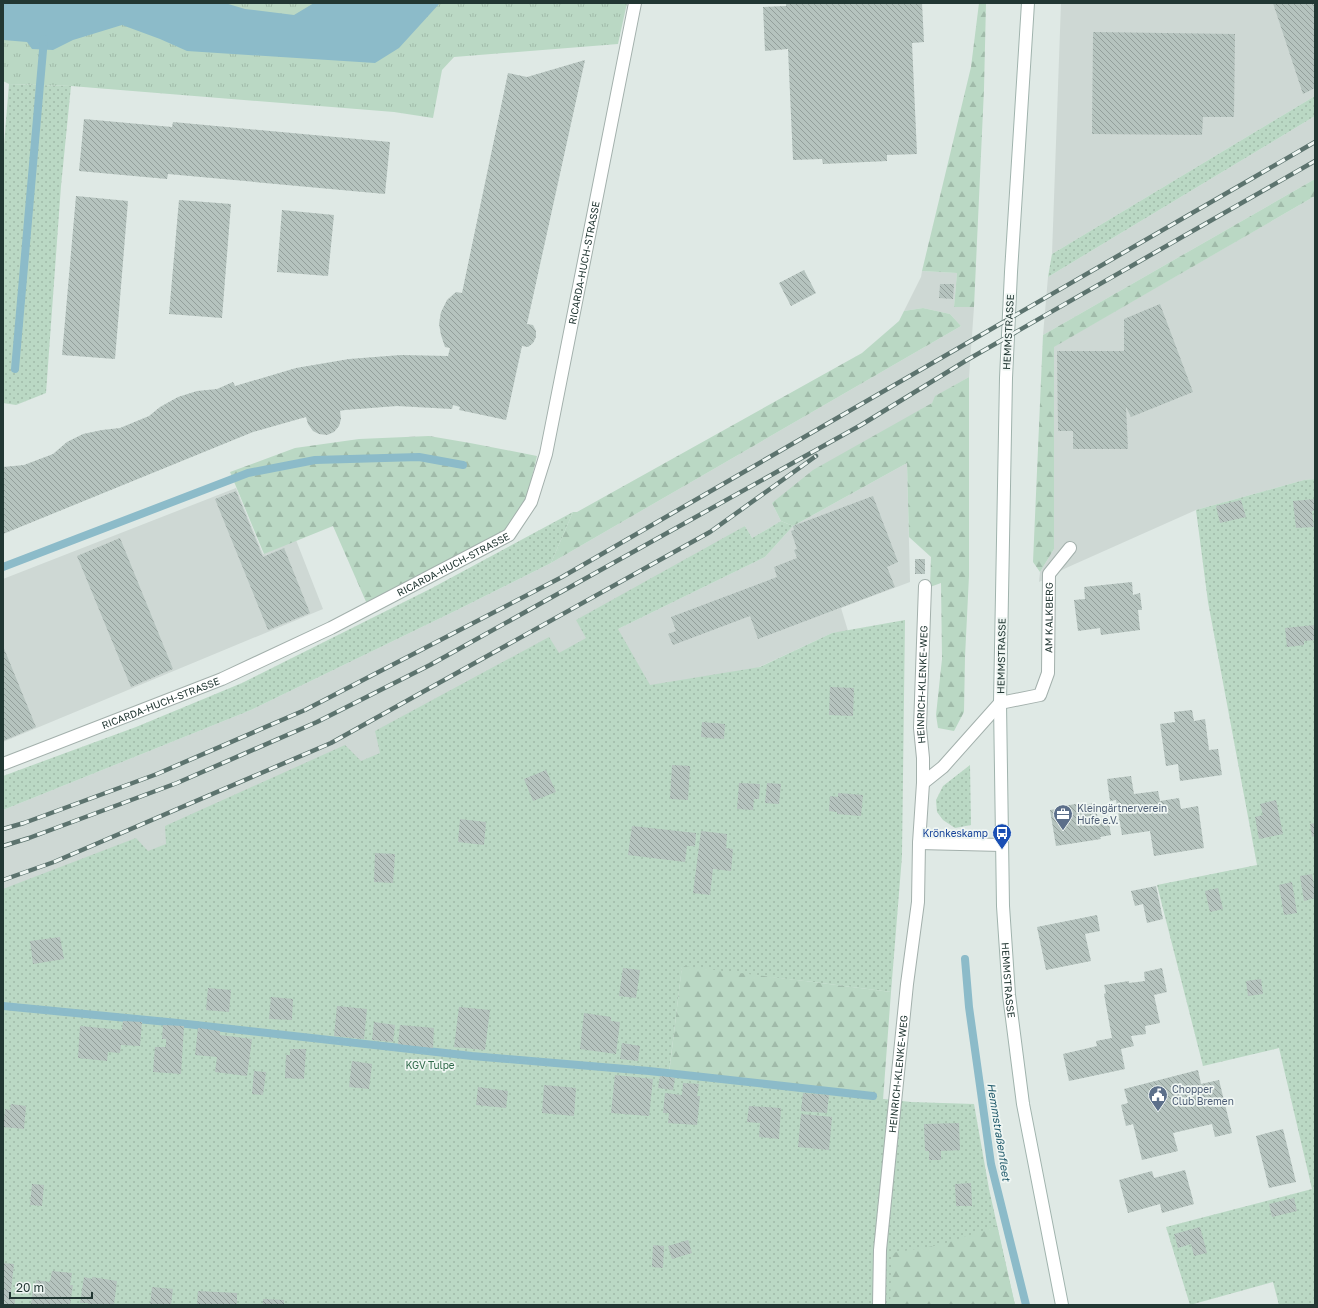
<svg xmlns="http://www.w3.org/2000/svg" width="1318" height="1308" viewBox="0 0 1318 1308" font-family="'Golos Text',sans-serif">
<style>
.built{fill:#ced8d4}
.grass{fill:url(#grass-dots)}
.forest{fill:url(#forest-firs)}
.park{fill:url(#park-tufts)}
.water{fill:#8cbbc9}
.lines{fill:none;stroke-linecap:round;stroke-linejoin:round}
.stream{stroke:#8cbbc9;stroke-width:8}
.building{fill:url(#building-back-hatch)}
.street-casing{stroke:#a3b0ac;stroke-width:14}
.secondary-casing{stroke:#a0b3ad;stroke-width:14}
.street{stroke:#fff;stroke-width:12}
.secondary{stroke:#fff;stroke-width:12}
.rail-casing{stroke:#5c736e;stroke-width:4.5}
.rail{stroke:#eff6f3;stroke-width:3;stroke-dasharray:9;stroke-linecap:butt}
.labels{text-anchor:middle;stroke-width:3.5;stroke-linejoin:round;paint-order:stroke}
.street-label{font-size:10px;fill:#223733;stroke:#eff6f3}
.service-label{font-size:10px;fill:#4e5e75;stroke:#eff6f3;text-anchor:start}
.transit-label{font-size:10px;fill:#164399;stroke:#eff6f3;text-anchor:end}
.park-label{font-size:10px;fill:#306a4b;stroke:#eff6f3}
.water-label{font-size:11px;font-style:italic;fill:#225b6c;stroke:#eff6f3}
</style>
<defs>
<pattern id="grass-dots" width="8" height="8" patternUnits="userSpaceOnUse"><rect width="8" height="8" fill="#bad8c4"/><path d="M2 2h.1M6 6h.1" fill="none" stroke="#a0baa9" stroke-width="1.8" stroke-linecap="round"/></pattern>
<pattern id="forest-firs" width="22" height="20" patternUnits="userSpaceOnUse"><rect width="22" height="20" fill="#bad8c4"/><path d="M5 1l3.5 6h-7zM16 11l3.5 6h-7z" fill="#a0baa9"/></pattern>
<pattern id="park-tufts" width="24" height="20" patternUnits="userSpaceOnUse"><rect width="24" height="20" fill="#bad8c4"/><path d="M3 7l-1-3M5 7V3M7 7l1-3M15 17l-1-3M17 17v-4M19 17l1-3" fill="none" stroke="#a0baa9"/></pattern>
<pattern id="building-back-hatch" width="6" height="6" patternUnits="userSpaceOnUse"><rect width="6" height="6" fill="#b5c3be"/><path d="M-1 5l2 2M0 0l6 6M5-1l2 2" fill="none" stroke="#939f9b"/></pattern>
</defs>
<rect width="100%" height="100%" fill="#dfe9e5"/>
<!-- built -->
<path class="built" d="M1061,3H1315V96L1052,254Z
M1315,116V179L1043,335L1048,277Z
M1315,196V479L1304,480L1196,510L1066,568L1039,582L1040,572L1054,549L1053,347Z
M922,271L957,273L954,307H974L969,377L936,396L932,403L772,503L781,521L752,538L745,526L618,629L765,557L793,526L907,463L910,582L841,608L848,631L832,633L648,719L3,947V810L251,710L457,610L551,563L961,326L950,314L923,308L904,311L921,277Z
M236,488L263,554L296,540L323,609L3,742V579Z"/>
<!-- grass -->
<path class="grass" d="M9,84L71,86L61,186L46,393L16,405L3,403V157Z
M1315,96V116L1048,277L1052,254Z
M1315,479V1305H1279L1273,1282L1190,1305L1166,1227L1312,1189L1279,1048L1203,1066L1157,885L1257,865L1208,602L1196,510L1304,480Z
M573,512L551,563L457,610L251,710L3,810V776L136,727L242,683L432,588Z
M781,521L793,526L765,557L618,629L650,685L760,667L832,633L905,620L902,856L891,992L813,982L682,967L669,1073L766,1086L911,1102L974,1104L989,1189L1015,1305H3V889L136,838L148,851L166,844L165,826L345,745L361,761L380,753L375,731L549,637L559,653L586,638L576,620L745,526L752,538Z
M970,765L971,825L955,828L943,820L937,812L936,800L943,786Z"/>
<!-- forest -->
<path class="forest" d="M979,3H986L984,89L974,307H954L957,273L922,271L971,67Z
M1315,179V196L1054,347V549L1040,572L1033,562L1043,335Z
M923,308L950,314L961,326L551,563L573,512H577L862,353L899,321L904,311Z
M969,377V576L965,657L964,712L954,731L938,728L936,715L942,659L941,583L930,587L931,557L909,537L907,463L793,526L781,521L772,503L813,470L932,403L935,396Z
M429,436L470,443L537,456L526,501L506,530L367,604L333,526L264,554L230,472L295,448L359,439Z
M682,966L813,982L891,992L883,1100L669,1074Z
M997,1226L1015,1305H890L892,1253L940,1245Z"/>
<!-- park -->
<path class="park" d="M3,3H627L618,44L454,57L442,70L433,118L394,112L71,86L9,84L3,81Z"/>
<!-- water -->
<path class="water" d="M3,3H225L245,9L294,15L314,3H440L399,48L375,63L187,51L160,39L122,25L73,40L53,50L32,49L27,42L3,40Z"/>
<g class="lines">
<!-- stream -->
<path class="stream" d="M15,369L44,39
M3,567L248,473L315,460L419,457L463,465
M965,959L969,1007L991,1164L1026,1305
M3,1006L178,1023L472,1056L649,1071L873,1096"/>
</g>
<!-- building -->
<path class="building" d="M786,3H922L924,42L912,43L917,154L887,155V161L823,164L822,159L793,160L788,49L765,51L763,7L786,6Z
M1273,3H1315V88L1303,94Z
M1093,32L1235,34L1234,117H1203L1202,135L1092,134Z
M585,60L527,324L533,325L536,331V337L533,343L528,347L522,346L506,420L459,410L460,407L453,405L452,409L397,406L345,410L340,411L341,419L339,426L334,432L327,435L319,434L313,431L308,424L306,417L253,432L3,534V467L24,465L53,454L67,442L83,434L102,430L120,428L149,416L160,407L178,397L197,391L217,389L233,382L235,386L296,368L349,359L401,355L448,356L450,348L445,347L441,335L439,324L441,312L447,300L456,292L462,293L508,73L527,77Z
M84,119L172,127L173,122L390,142L385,194L168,174L167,179L79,171Z
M76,196L128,201L115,359L62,355Z
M179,200L231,204L222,318L169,314Z
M282,210L334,215L328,276L277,272Z
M804,270L816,293L791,306L779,283Z
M940,284H954L953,299L939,298Z
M1160,304L1193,392L1131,417L1126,407L1128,449H1073V431H1058L1057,351H1124V319Z
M236,491L263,557L284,548L310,613L268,630L215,499Z
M873,496L898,562L887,567L895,587L758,639L750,616L673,645L668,634L676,631L671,617L777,577L774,567L797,558L794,550L797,549L791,531L794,530L793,526Z
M1315,499V511H1312L1314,527L1296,528L1293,501Z
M1241,500L1246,517L1220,523L1216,506Z
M120,538L173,669L131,687L77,556Z
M915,559H925V574H915Z
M1132,582L1133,595L1140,593L1142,610H1138L1140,630L1101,635L1100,628L1078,631L1074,600L1085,599L1084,587Z
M1315,625V640L1304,641V645L1287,647L1285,628Z
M3,646L36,727L3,741Z
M830,687L854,688L853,716L829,715Z
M1192,710L1194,721L1205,719L1209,750L1218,749L1222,775L1180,781L1178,764L1166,766L1160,724L1175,722L1174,712Z
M702,722L725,724L724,739L701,737Z
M672,765L690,766L688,800L670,799Z
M546,770L556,792L533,801L524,779Z
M1131,776L1134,794L1158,791L1160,801L1179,798L1181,809L1198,806L1204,848L1154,856L1150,831L1122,835L1116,800L1110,801L1107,779Z
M739,783L760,784L759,799H754L753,810L737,809Z
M767,783L781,784L779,804L765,803Z
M838,793L863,795L861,816L837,814V812L829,811L830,796L838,797Z
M1276,800L1283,834L1259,839L1255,817L1263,815L1260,804Z
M1081,803L1082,805L1095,803L1098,820L1108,818L1111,835L1100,837L1101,839L1056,846L1050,810L1064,808V806Z
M460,819L486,822L484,845L458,842Z
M1315,823V836L1312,837L1310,824Z
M632,826L696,833L695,846H687L685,862L628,855Z
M701,831L727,834L726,848L733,849L731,871L713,869L710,895L693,893Z
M375,853L395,854L393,883L374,882Z
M1312,874L1315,890V898L1304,901L1300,876Z
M1292,882L1297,913L1284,915L1279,885Z
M1156,886L1163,919L1147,923L1143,904L1135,906L1131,891Z
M1218,888L1223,909L1210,912L1205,891Z
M1097,915L1100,931L1085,934L1091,961L1046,970L1037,927Z
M60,937L64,959L33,964L30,941Z
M623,968L640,970L636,998L619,996Z
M1162,968L1167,992L1154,995L1160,1023L1145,1026L1146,1034L1131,1036L1134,1046L1121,1049L1125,1069L1069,1081L1063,1054L1097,1046L1096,1041L1112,1038L1104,994L1106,993L1104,985L1129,981V983L1145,981L1144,972Z
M1261,979L1263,994L1248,996L1246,981Z
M208,988L231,990L229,1012L206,1010Z
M271,997L293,999L292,1020L269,1019Z
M337,1006L367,1009L364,1039L334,1036Z
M459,1007L490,1010L485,1050L454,1047Z
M584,1013L611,1017V1021L620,1022L616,1054L580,1049Z
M123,1021L142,1022L140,1046L121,1045L120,1053L108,1052L107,1061L78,1058L80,1026L122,1030Z
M374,1022L395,1025L393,1042L372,1040Z
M163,1025L184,1026L181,1074L153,1072L155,1047H166V1039H162Z
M400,1025L434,1028L433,1048L398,1044Z
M198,1028L220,1031V1035L252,1039L247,1076L215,1072L217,1057L195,1055Z
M622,1043L640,1046L638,1061L620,1059Z
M290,1049H306L304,1079L285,1078L286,1055H290Z
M352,1061L372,1064L369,1089L349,1087Z
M1198,1070L1201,1084L1219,1080L1232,1133L1215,1137L1212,1124L1173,1133L1178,1151L1142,1160L1133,1124L1126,1126L1121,1105L1128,1103L1124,1089Z
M254,1071L266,1072L263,1095L252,1094Z
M615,1075L653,1079L649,1116L611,1113Z
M660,1076L675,1078L673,1090L658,1088Z
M683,1083L699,1084L697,1096H700L697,1125L668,1123L669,1113H663L665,1093L682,1095Z
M544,1085L576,1088L574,1116L542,1113Z
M478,1087L508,1091L506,1108L476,1105Z
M803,1093L829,1095L827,1113L801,1111Z
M11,1104L26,1106L24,1129L3,1127L5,1109L10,1110Z
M749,1106L781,1108L779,1139L759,1137L760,1123L747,1122Z
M801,1114L832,1117L829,1150L798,1147Z
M959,1123L960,1150L941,1151V1160H929V1151H925L924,1124Z
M1283,1129L1296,1182L1269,1188L1256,1136Z
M1185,1170L1194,1204L1162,1213L1160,1204L1128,1213L1119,1180L1152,1171L1154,1178Z
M971,1183L972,1206H956L955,1184Z
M32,1184L44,1185L42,1206L30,1205Z
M1294,1198L1297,1211L1272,1217L1269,1204Z
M1200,1227L1207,1253L1194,1256L1191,1244L1178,1248L1174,1234Z
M688,1240L692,1253L672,1259L668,1246Z
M653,1245L664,1246L663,1268L652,1267Z
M3,1263L14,1264L10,1299H15V1305L3,1304Z
M52,1271L72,1273L70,1285H73L70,1305H31L33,1286L35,1287L36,1280L50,1282Z
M84,1277L92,1279V1277L117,1281L114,1305H88V1303H80Z
M152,1287L173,1289L171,1305H150Z
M198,1291L237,1293V1305H197Z
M263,1299L284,1300V1305H263Z"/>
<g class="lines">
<!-- street casing -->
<g class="street-casing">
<g id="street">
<path id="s1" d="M3,764L222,679L331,628L509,535L531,502L546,454L635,3"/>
<path id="s2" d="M923,783L943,767L1000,703L1040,695L1048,673L1049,574L1070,548"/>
<path d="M919,843L1002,845"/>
<path id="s3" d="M879,1305L880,1250L907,984L918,902L919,843L923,783V758L920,728L925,586"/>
</g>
</g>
<!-- secondary casing -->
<g class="secondary-casing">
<g id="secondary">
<path id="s4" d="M1028,3L1011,272L1006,378L1000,703L1003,906L1009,995L1023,1104L1062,1305"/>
</g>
</g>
<!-- street -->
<use href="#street" class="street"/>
<!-- secondary -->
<use href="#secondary" class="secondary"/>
<!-- rail casing -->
<g class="rail-casing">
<path id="rail" d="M3,829L24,823L157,774L305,710L562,577L1315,142
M3,846L29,838L177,783L317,722L430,665L861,425L967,360L1315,161
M3,880L54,862L331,743L710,532L816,456"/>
</g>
<!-- rail -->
<use href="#rail" class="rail"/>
</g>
<!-- icons -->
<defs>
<g id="office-pin" transform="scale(1)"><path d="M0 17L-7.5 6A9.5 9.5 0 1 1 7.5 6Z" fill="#5c6f8a" stroke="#eff6f3"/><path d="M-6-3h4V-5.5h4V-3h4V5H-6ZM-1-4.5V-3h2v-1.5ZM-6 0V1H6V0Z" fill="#fff"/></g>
<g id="bus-pin" transform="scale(1)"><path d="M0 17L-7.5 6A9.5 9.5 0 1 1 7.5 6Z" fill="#1a4fb4" stroke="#eff6f3"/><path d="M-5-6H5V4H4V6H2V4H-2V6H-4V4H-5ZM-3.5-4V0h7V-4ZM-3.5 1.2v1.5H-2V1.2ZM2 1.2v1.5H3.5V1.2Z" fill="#fff"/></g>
<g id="civic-pin" transform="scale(1)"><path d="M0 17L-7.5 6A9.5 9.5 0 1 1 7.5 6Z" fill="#5c6f8a" stroke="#eff6f3"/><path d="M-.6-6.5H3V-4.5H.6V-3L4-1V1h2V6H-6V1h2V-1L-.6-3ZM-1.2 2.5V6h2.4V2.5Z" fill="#fff"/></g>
</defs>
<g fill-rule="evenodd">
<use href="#office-pin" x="1063" y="814"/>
<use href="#bus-pin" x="1002" y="833"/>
<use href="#civic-pin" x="1158" y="1095"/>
</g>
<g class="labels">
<!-- street labels -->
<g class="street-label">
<text dy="4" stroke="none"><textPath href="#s1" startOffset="841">RICARDA-HUCH-STRASSE</textPath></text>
<text transform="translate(1008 332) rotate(-87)" y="4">HEMMSTRASSE</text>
<text dy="4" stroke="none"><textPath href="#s1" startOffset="493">RICARDA-HUCH-STRASSE</textPath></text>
<text dy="4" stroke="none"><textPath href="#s2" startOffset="231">AM KALKBERG</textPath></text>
<text transform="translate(1001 656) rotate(-89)" y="4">HEMMSTRASSE</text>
<text dy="4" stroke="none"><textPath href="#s3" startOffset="623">HEINRICH-KLENKE-WEG</textPath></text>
<text dy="4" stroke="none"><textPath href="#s1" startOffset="169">RICARDA-HUCH-STRASSE</textPath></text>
<text dy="4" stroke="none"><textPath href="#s4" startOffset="978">HEMMSTRASSE</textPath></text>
<text dy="4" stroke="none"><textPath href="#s3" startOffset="232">HEINRICH-KLENKE-WEG</textPath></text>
</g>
<!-- service labels -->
<g class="service-label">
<text x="1077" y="812">Kleingärtnerverein<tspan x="1077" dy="12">Hufe e.V.</tspan></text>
<text x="1172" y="1093">Chopper<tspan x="1172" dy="12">Club Bremen</tspan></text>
</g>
<!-- transit labels -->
<g class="transit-label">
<text x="988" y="837">Krönkeskamp</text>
</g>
<!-- park labels -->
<g class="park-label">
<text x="430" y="1069">KGV Tulpe</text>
</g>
<!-- water labels -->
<g class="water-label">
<text transform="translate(999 1132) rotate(81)" y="4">Hemmstraßenfleet</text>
</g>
</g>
<!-- border -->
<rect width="1318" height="1308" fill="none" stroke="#223733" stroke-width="8"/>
<!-- scale -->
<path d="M10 1292v6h82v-6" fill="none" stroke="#223733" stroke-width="2"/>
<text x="16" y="1292" font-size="12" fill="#223733" stroke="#eff6f3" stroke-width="3" paint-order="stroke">20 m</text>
</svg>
